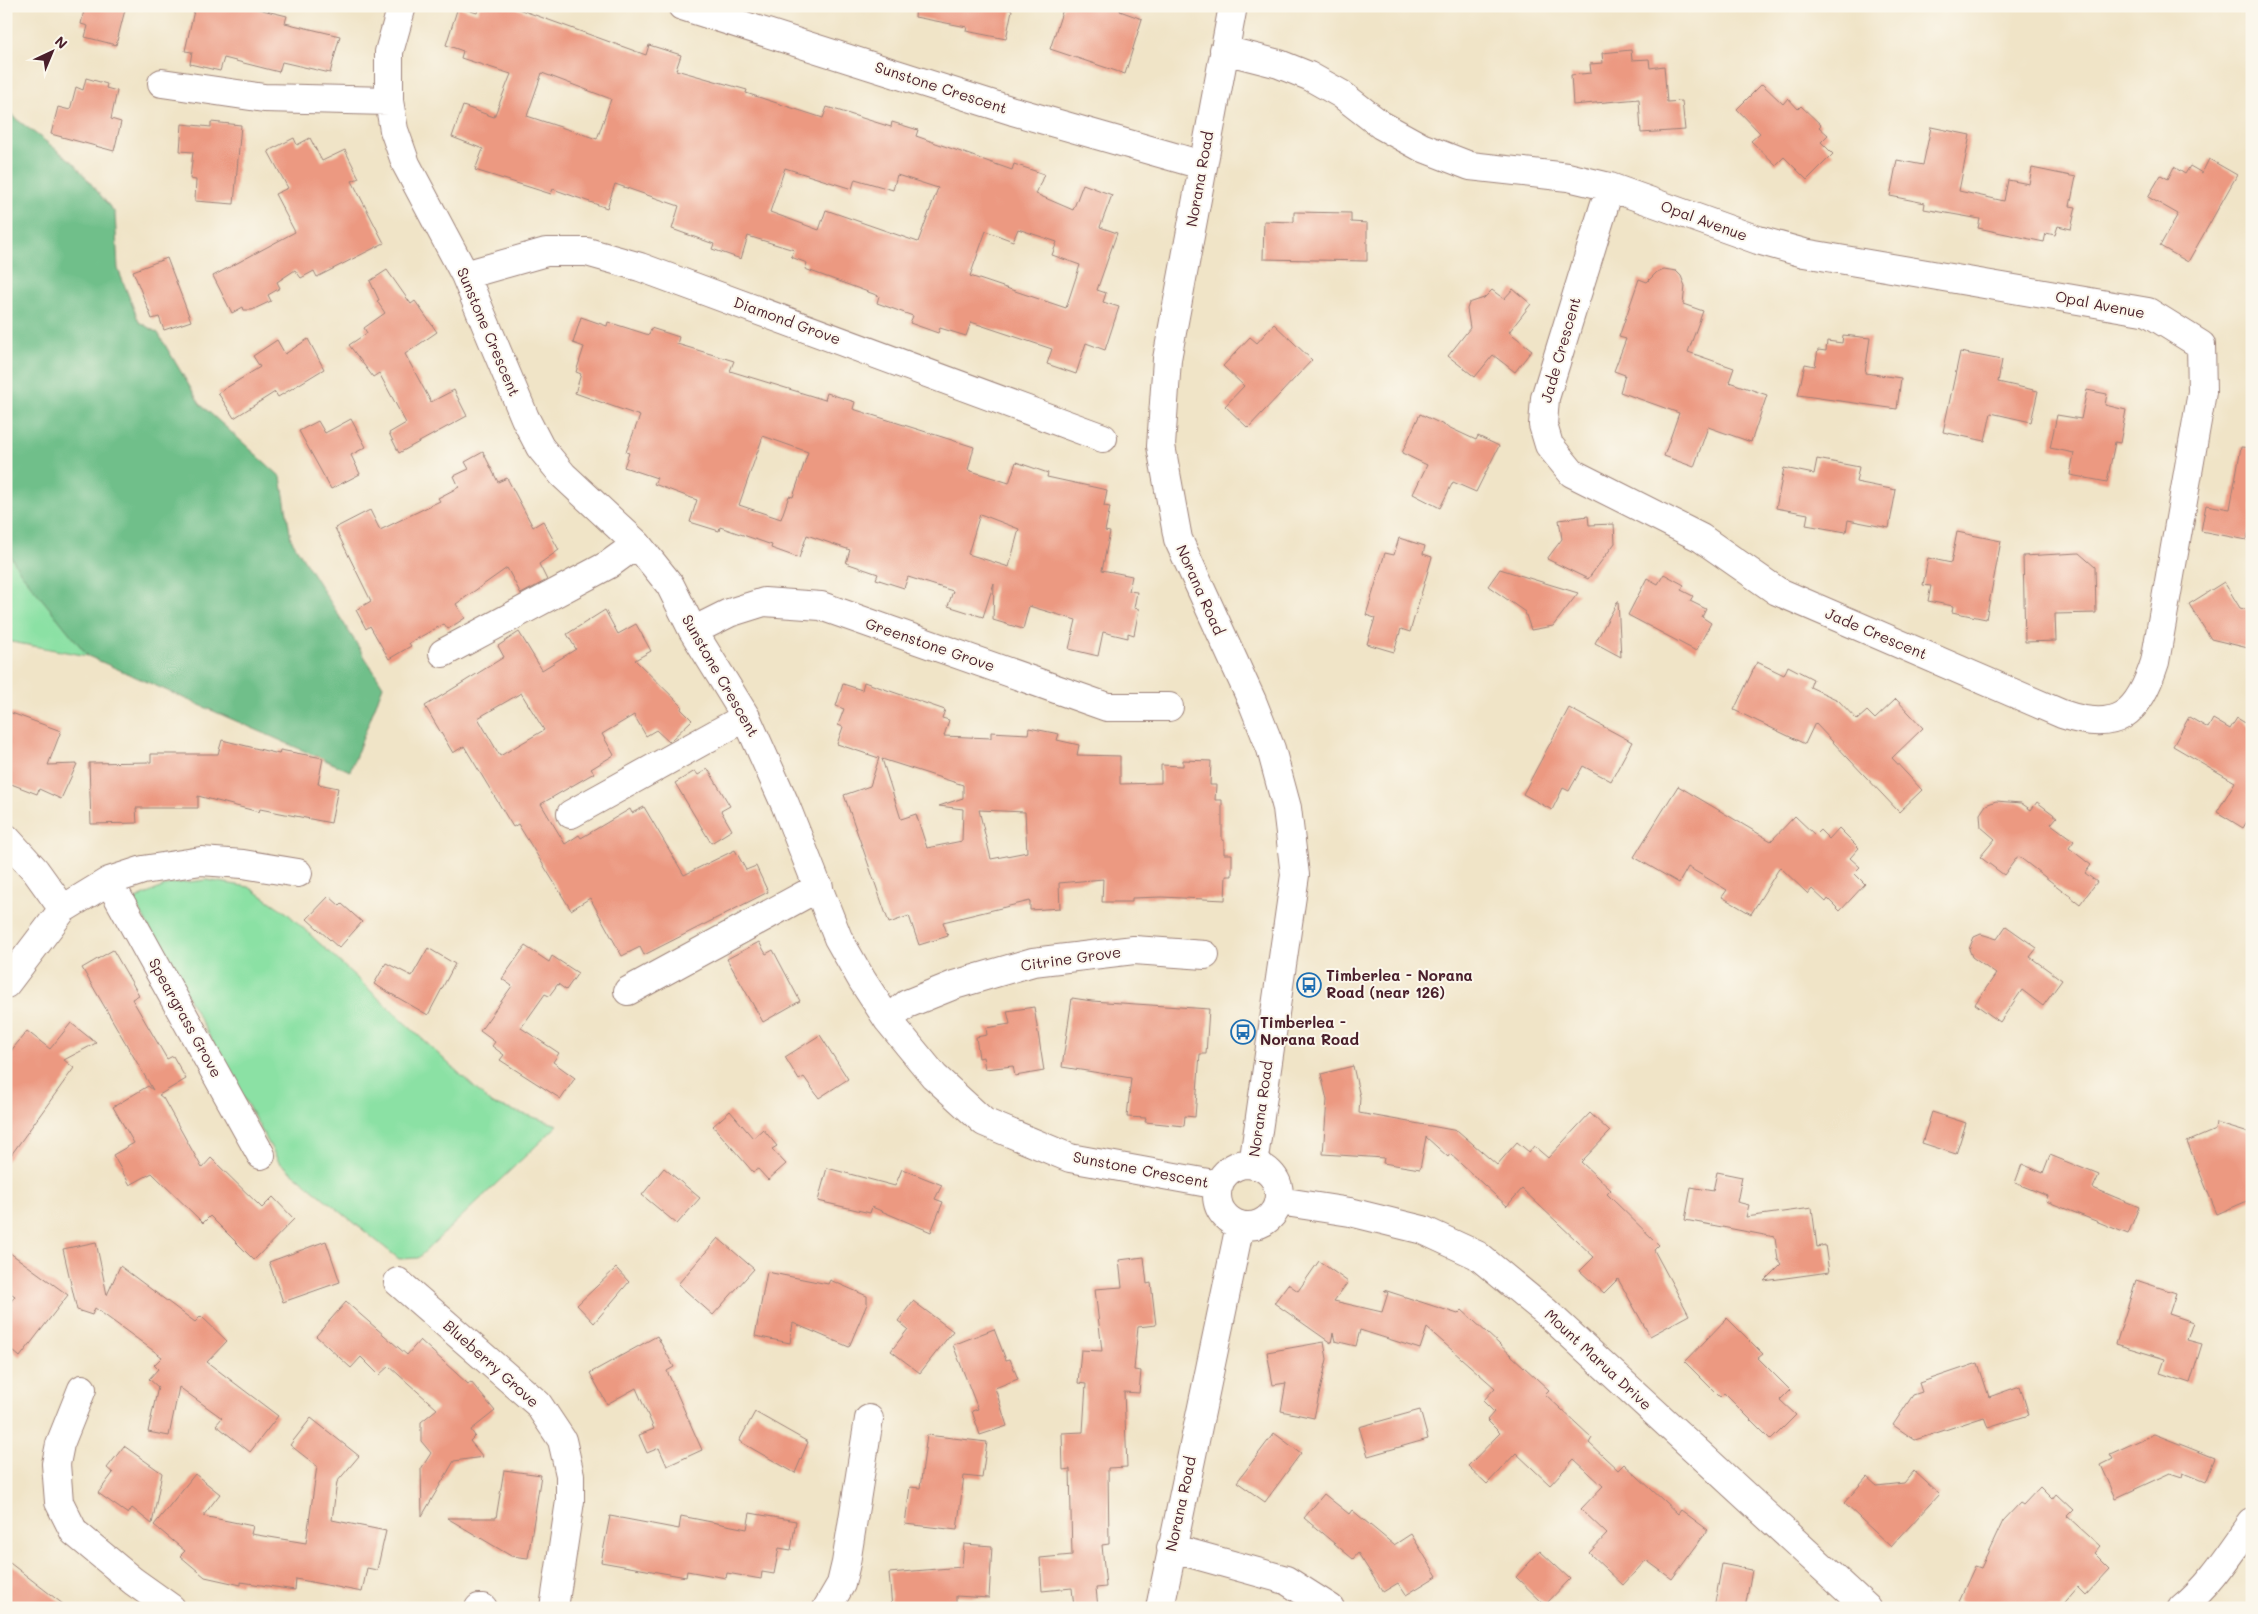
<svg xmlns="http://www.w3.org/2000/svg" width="2258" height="1614" viewBox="0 0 2258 1614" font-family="Mali,sans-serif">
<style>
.green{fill:#8be1a4;stroke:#6a8068}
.forest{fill:#70bf8a;stroke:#5d6f5a}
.building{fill:#ec9981;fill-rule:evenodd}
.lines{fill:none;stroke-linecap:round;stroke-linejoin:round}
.minor-casing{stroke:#9d8279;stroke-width:30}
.minor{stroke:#fff;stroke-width:28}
.labels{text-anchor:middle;stroke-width:4;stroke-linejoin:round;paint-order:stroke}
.street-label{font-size:15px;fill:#4a1f2b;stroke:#fbf7ec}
.poi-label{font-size:15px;font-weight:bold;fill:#4a1f2b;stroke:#fbf7ec;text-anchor:start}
</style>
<rect width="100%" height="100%" fill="#fbf7ec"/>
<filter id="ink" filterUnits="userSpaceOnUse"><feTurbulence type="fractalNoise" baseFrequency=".02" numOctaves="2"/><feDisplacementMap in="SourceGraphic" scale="10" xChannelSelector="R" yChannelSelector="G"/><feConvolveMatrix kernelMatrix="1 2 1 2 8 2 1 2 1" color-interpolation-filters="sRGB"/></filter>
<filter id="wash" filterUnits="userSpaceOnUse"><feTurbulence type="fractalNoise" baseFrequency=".0096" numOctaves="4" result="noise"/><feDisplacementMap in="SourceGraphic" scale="20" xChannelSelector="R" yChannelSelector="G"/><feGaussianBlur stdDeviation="1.12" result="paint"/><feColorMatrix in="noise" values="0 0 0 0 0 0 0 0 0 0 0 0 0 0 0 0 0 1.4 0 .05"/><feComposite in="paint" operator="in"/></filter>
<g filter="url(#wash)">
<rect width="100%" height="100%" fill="#f0e4c7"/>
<!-- green -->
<path class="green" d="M6,378L88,656L6,641Z
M207,880L249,887L287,913L492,1104L558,1125L418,1258L399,1259L279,1162L134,900L169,884Z"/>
<!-- forest -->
<path class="forest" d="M6,108L15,118L74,163L115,213L118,269L139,322L158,333L200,404L281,477L291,539L383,686L350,771L88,656L21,573L6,549Z"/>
<g id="blocks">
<!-- building -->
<path class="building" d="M85,6H126L116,45L85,37L88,26L81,24Z
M195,6H246L287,16L285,23L340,36L330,73L282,62L279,72L224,58L220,71L190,64L192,52L185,51Z
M480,6H510L646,55L649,45L681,55L676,70L747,90L746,93L823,118L827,107L891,127L892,122L918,130L916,136L1012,170L1014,164L1044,174L1036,194L1073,210L1083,184L1112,195L1100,227L1117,233L1097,290L1106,293L1103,302L1119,307L1105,350L1086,343L1076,374L1047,364L1052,349L971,322L966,336L940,328L938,333L910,323L913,316L877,303L879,296L805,269L807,263L791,257L794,250L748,236L741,259L712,249L714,244L672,229L679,206L615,184L607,208L553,189L551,194L475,170L483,149L452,137L463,106L494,117L511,74L461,58L463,51L446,45L458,7L477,13ZM542,73L611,99L597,139L527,116ZM785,168L852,189L855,179L893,190L897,175L938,188L918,242L826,210L819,230L770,212ZM1018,229L1057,242L1052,255L1080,265L1066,308L970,276L986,231L1013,241Z
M916,6H993L1012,10L1006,39L966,31L967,27L915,17Z
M1064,6H1122L1120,11L1142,19L1125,74L1050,49Z
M1631,50L1632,60L1649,59L1650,68L1664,66L1667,102L1682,101L1685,130L1641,133L1639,99L1573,105L1571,75L1591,73L1590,64L1603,63L1602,53Z
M86,78L107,84L106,88L117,91L111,119L121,122L114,151L51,134L58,107L70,110L76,87L83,90Z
M1762,84L1783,104L1788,98L1798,109L1801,106L1821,125L1819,127L1828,135L1821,142L1833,154L1807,180L1784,157L1776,165L1751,141L1760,133L1737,109Z
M211,122L241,125L234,204L195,201L196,180L190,179L193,152L180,151L182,124L211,127Z
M1931,127L1970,135L1959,191L2004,201L2008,180L2029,184L2032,168L2076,177L2070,206L2076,207L2071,229L2058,226L2055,235L2046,233L2044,242L1978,228L1980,219L1924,209L1925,203L1890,196L1897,160L1923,165Z
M294,138L297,145L310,138L322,161L345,150L359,178L352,181L384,243L317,277L314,271L301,278L295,270L277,282L280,288L268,295L271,301L252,310H244L243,307L232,313L213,276L295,232L275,194L288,188L268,151Z
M2209,159L2237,175L2188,262L2160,246L2178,214L2148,197L2161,175L2168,179L2174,167L2185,174L2190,166L2202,173Z
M1294,212L1351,213V222L1367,223V261L1263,259L1264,221L1294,222Z
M167,258L191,321L164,330L159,317L152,319L133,271Z
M1664,269L1676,271L1681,276L1685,286L1683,304L1703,311L1688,352L1734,368L1729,382L1767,395L1751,442L1708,427L1694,467L1664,456L1679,413L1620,392L1625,375L1614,371L1626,339L1619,337L1639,279L1647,282L1657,272Z
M387,270L411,304L415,301L437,332L405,354L431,402L454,390L467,416L399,453L389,433L406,423L379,373L373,377L349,345L367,333L364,328L385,313L377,301L379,300L370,281Z
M1513,289L1531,304L1509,332L1532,350L1515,372L1493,355L1475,377L1448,356L1470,328L1467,309L1469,303L1484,298L1492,290L1504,299Z
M581,317L607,326L608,322L649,335L651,328L679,337L677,344L734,361L730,371L825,400L827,393L855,402L853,409L974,447L968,470L1009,483L1016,462L1048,473L1047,477L1107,490L1104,506L1110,507L1105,531L1110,532L1102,570L1132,576L1129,591L1137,592L1134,608L1139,609L1134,635L1128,633V638L1103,632L1098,656L1069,649L1076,620L1029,606L1023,629L993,620L994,583L983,617L948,606L953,591L908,577L904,588L876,579L878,574L846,563L850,550L807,535L799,558L771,548L772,545L720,527L719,531L690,522L697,500L654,484L657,478L624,467L629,453L626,452L640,416L575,393L581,374L576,372L584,347L573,343ZM763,436L808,452L793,497L789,496L781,519L739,505ZM980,514L1019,529L1009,567L968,554Z
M1274,324L1312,360L1248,428L1225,406L1244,386L1223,366L1250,337L1257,343Z
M1843,335L1870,338L1865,373L1901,378L1897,409L1798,395L1805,364L1815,366L1818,350L1826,351L1827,341L1842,343Z
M308,339L324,369L278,397L275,392L234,418L218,393L260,367L253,356L277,340L285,354Z
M1960,352L2002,360L1998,382L2038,391L2031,422L1991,413L1985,441L1943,432Z
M2087,390L2107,394L2105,405L2126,410L2120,443L2115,442L2107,482L2070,475L2074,453L2050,448L2057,415L2081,419Z
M1420,414L1476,440L1478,436L1499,446L1476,492L1453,482L1440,508L1413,494L1427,465L1402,453Z
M351,419L366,447L351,455L360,474L331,489L299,431L318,421L325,433Z
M2241,447L2252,448V531L2249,530L2247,540L2201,531L2206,505L2230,509Z
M483,452L498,482L507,478L533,527L543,521L559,550L539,564L547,580L521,594L507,568L456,604L465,618L448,629L444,624L409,643L411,646L389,659L370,626L366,629L356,610L371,601L335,528L370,510L380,530L440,501L438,498L459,487L454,476L469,469L465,462Z
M1817,459L1859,467L1856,482L1896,490L1889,528L1848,520L1846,532L1806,525L1808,514L1776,508L1784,468L1814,474Z
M1588,516L1589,525L1614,524L1615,543L1588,579L1547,559L1562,539L1559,520Z
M1957,532L2001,541L1986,619L1952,612L1953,606L1928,601L1931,586L1923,585L1928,558L1951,563Z
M1399,538L1425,546L1423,554L1432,557L1410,632L1401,629L1394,652L1367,644L1375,618L1366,615L1385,553L1394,555Z
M2079,553L2095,567L2096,613L2055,614L2056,641L2025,642L2023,556Z
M1500,569L1532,579L1578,593L1553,626L1531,630L1525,612L1488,586Z
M1664,574L1684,585L1681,590L1693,596L1690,601L1706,609L1702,617L1711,623L1696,651L1628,615L1647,578L1658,584Z
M2224,582L2240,608L2252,611V649L2211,639L2189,604Z
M1618,601L1621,657L1595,643Z
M605,610L618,634L636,624L651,651L635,660L682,706L681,709L692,720L669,742L656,730L646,736L634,715L602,734L614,755L591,769L594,773L541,804L565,844L579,835L581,838L630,809L632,813L644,807L684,875L735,850L746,870L756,866L768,892L644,955L640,947L622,956L590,898L571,910L518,824L513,827L464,746L453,753L425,706L504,657L498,646L519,632L542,670L576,649L567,634ZM521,693L544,730L500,756L478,718Z
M1757,662L1784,675L1788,666L1813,679L1810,687L1838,700L1857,720L1867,711L1875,719L1896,699L1923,728L1892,758L1922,790L1899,812L1815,723L1805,744L1734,710Z
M864,682L945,710L942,718L949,720L944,736L991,738V732L1028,734L1029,728L1059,734L1057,740L1079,745L1077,755L1120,756V784L1161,783V765L1183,766V760L1211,761L1210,785H1216L1215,800H1222V840H1224V854H1232V876H1226L1225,900L1162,897L1132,898V902H1102L1103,879L1059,883L1060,908L1030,910V901L943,922L948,936L919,945L909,916L889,923L844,795L870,786L879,758L837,744L843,727L838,725L844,709L836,706L843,684L862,690ZM882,759L963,785V798L939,806L963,809L962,841L927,848L916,814L901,819ZM979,810L1025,812L1027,852L991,859Z
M1569,708L1632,742L1611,781L1583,766L1569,791L1563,788L1552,810L1523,794Z
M6,711L61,731L48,765L77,764L61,799L39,789L37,794L6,782Z
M2189,717L2208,728L2213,719L2230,729L2237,718L2252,727V813L2243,828L2217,812L2235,782L2173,746Z
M222,740L279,754L280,750L323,758L318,784L338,788L331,823L260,809L259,812L198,796V808H136L137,823L91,824L89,763L151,762V754H218Z
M708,769L730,806L721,811L732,830L711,843L675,783L695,771L698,775Z
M1678,786L1771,841L1795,816L1815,835L1820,830L1829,839L1839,828L1859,848L1850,858L1860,867L1854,873L1865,884L1840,911L1828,899L1826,902L1812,889L1808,894L1780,867L1751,914L1722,897L1727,890L1688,867L1679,883L1634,857Z
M1996,801L2021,803L2031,810L2037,802L2057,817L2051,824L2074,841L2069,848L2091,865L2085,873L2097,882L2080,904L2018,856L2004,875L1980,857L1995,839L1981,827L1980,814L1986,805Z
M329,896L340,906L342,904L362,922L339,948L307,919Z
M2006,926L2037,948L2030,957L2062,980L2043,1006L2022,990L2000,1022L1975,1004L1996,974L1972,957L1969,949L1974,937L1981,934L1997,939Z
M759,942L766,954L773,950L800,1001L763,1022L727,959Z
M525,946L549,962L552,956L578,973L566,990L558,984L549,996L545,994L521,1028L559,1053L553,1062L575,1078L561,1099L500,1060L504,1055L492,1046L495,1042L480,1031L512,986L502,979Z
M428,948L455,964L428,1015L374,984L386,963L412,976Z
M113,950L139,995L132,999L167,1059L173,1056L186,1079L159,1095L163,1098L202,1168L211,1158L262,1208L273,1197L294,1219L254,1260L210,1216L203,1223L152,1173L130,1185L113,1155L134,1143L113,1107L148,1086L153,1090L82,968Z
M1072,998L1092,1001L1209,1009L1206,1054H1200L1195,1117L1185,1116L1184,1126L1145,1122L1146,1118L1127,1117L1131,1078L1062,1067Z
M1034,1007L1044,1071L1015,1076L1013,1066L985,1069L983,1057L979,1058L976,1037L987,1035L986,1028L1010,1024L1007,1011Z
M71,1023L96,1043L64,1060L74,1068L6,1162V1057L27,1031L50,1049Z
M820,1035L848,1079L819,1098L804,1077L799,1080L785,1057Z
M1353,1066L1360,1097L1359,1113L1458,1131L1497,1165L1517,1142L1529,1152L1534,1146L1548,1158L1590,1113L1610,1132L1581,1162L1611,1190L1607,1194L1659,1245L1654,1250L1689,1315L1650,1336L1618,1279L1604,1293L1580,1271L1594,1257L1522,1189L1507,1206L1450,1154L1448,1157L1426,1137L1420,1169L1383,1163L1384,1158L1323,1154L1327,1100L1321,1074Z
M730,1111L753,1138L763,1129L777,1146L772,1149L786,1164L768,1180L758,1169L753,1172L713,1126Z
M1932,1112L1966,1123L1956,1154L1922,1143Z
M2216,1123L2252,1134V1199L2217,1214L2187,1142L2215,1130Z
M2050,1155L2099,1175L2093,1188L2139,1207L2128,1234L2046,1201L2048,1196L2015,1183L2022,1164L2043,1173Z
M664,1168L700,1198L677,1224L642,1195Z
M827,1168L895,1186L902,1169L942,1185L935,1199L943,1202L931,1232L872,1207L870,1213L818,1201Z
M1717,1172L1742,1177L1737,1202L1749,1205L1746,1217L1812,1208L1817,1247L1825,1245L1829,1272L1764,1281L1781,1264L1778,1260L1775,1237L1685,1220L1691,1187L1713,1191Z
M718,1238L754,1269L713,1315L678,1284Z
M326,1241L340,1282L283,1302L269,1262Z
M96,1242L107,1295L120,1266L195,1322L201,1316L227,1341L207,1362L278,1416L250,1452L216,1425L222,1418L179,1387L169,1436L148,1432L158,1387L149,1379L158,1369L154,1365L162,1357L95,1308L92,1315L77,1310L63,1249Z
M6,1250L68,1295L20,1357L6,1345V1308L15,1296L6,1290Z
M1144,1257L1147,1284L1151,1283L1156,1325L1138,1327L1134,1370L1141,1371L1139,1393L1124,1392L1127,1467L1108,1468L1109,1544L1102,1545L1106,1587L1096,1588L1098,1608H1074L1072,1588L1042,1591L1040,1558L1072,1555L1070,1469L1063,1470L1062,1433L1083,1432L1086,1384L1078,1383L1081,1350L1102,1351L1095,1289L1122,1287L1119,1260Z
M1319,1261L1348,1282L1334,1301L1382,1312L1388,1293L1384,1290L1458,1314L1462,1310L1549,1390L1545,1394L1592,1438L1589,1443L1618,1470L1624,1464L1678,1514L1681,1510L1708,1530L1672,1579L1646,1560L1623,1585L1589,1553L1607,1534L1581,1509L1603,1486L1574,1459L1550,1485L1516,1453L1487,1484L1468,1466L1500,1433L1487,1420L1494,1412L1483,1401L1495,1388L1427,1328L1420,1349L1360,1330L1356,1346L1335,1341L1333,1333L1331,1343L1274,1303L1288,1284L1298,1291Z
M616,1268L629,1282L594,1323L577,1305Z
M767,1272L828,1284L830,1280L867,1296V1304L849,1347L793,1323L790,1343L755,1336Z
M2136,1280L2176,1293L2169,1314L2193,1322L2187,1340L2202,1344L2190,1383L2160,1373L2165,1359L2116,1344Z
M913,1301L953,1331L920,1373L891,1351L908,1329L898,1321Z
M346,1302L407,1355L420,1340L468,1384L471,1382L495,1411L471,1430L475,1436L470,1441L483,1457L454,1461L422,1516L421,1469L431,1453L421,1441V1422L437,1409L389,1366L379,1375L361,1357L351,1368L316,1336Z
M1727,1318L1763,1354L1758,1358L1790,1390L1780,1400L1796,1415L1771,1440L1724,1393L1720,1397L1685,1362Z
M994,1329L1006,1360L1010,1359L1018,1379L995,1388L1007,1426L980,1435L972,1411L978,1409L953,1345Z
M657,1336L674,1367L667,1371L702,1450L667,1466L659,1448L647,1453L639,1435L654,1429L636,1388L607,1404L590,1373Z
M1324,1342L1327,1359L1314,1418L1281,1411L1286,1383L1273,1385L1267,1352Z
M1978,1363L1989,1397L2020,1386L2029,1415L1988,1428L1984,1417L1915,1440L1893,1425L1913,1395L1922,1392L1919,1383Z
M1420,1410L1428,1439L1368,1456L1359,1427Z
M755,1412L808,1442L795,1473L739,1441Z
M311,1418L359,1456L337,1482L332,1520L386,1531L377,1570L367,1568L362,1592L296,1579L295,1590L241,1582V1585L205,1577L180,1556L185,1551L154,1525L195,1474L220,1494L203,1516L253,1526L251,1534L306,1543L317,1466L290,1445Z
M1274,1433L1301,1453L1265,1502L1237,1482Z
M2154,1434L2215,1458L2205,1482L2183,1473L2182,1477L2170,1473L2116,1498L2101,1465L2113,1459L2110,1454Z
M927,1435L987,1442L982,1478L964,1476L957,1530L905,1524L910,1487L920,1488Z
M124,1446L162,1473L152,1524L132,1508L128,1514L98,1493L113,1473L107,1468Z
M504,1470L541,1475L528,1558L511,1556L447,1518H496Z
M1914,1471L1939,1494L1891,1547L1844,1503L1867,1477L1877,1486L1904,1483Z
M2040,1487L2052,1499L2056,1494L2073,1510L2067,1516L2100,1546L2094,1553L2110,1569L2086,1595L2078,1587L2060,1608H1974L1959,1601L1975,1566L1981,1568L2003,1521L2020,1503L2023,1505Z
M1324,1494L1349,1514L1352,1510L1394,1545L1411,1534L1437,1576L1406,1595L1398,1583L1383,1592L1358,1553L1353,1559L1304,1518Z
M750,1513L796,1521L791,1550L779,1548L774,1574L762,1572L761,1579L727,1573L726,1578L687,1571L686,1577L601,1562L610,1516L679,1529L681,1516L747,1529Z
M964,1544L992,1546L989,1598L956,1596V1603L892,1608L889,1573L962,1567Z
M1540,1551L1570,1579L1545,1605L1516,1577Z
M6,1560L68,1608H6Z
M1722,1564L1752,1570L1745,1608H1714Z"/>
</g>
</g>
<g filter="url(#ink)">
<use href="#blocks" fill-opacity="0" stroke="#9d8279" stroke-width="1"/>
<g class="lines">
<!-- minor casing -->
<g class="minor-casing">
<path id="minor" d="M402,6L389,52V101L394,130L406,164L465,275L525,418L540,447L563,475L637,544L670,585L693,631L746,717L785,804L838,938L862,980L888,1020L934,1076L984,1122L1070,1158L1219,1185
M682,6L1013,111L1202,165
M1233,6L1167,359L1161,446L1178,539L1252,701L1271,749L1287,808L1295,875L1253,1165
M1224,50L1279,64L1309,76L1341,94L1381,125L1421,147L1470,166L1568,177L1610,187L1758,240L1804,253L2148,312L2201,345L2202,392L2155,662C2138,715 2117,733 2062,714L1777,591L1701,538L1572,473L1549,445L1543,425L1545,398L1610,187
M162,83L264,98L389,101
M465,275L546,252H587L640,267L1103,438
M693,631L729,613L764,602L821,606L1107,707H1169
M443,653L608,565L637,544
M571,814L746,717
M6,838L35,870L63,909
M109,881L261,1155
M6,984L63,909L109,881L143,870L201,861L243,864L298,873
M628,991L819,887
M888,1020L907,1004L954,985L1033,962L1134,950L1205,955
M1217 1195a31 31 0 1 1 62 0a31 31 0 1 1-62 0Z
M1279,1201L1350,1212L1423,1230L1477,1255L1545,1311L1867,1608
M398,1282L538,1404L562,1440L570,1475V1501L554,1608
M82,1389L60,1444L56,1464L59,1502L74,1532L133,1581L171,1608
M1171,1548L1286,1580L1330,1608
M479,1608H483
M827,1608L841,1584L846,1563L869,1419
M1160,1608L1240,1225
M2182,1608C2210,1586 2231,1552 2252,1523"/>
</g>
<!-- minor -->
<use href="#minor" class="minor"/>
</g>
</g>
<!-- icons -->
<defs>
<g id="bus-ring" transform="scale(1.25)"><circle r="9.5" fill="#fbf7ec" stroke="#1f6fb2" stroke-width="1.5"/><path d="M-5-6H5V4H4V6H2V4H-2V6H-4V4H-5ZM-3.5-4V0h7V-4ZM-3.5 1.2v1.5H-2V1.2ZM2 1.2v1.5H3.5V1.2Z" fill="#1f6fb2"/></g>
</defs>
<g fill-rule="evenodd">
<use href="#bus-ring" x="1309" y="985"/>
<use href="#bus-ring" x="1243" y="1032"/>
</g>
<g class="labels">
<!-- street labels -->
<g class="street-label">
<text transform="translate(941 88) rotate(18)" y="5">Sunstone Crescent</text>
<text transform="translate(1200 179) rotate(-80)" y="5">Norana Road</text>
<text transform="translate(1704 221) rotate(20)" y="5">Opal Avenue</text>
<text transform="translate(2100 305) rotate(11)" y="5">Opal Avenue</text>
<text transform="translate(787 321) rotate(20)" y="5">Diamond Grove</text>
<text transform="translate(488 332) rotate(67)" y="5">Sunstone Crescent</text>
<text transform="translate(1561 350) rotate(-74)" y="5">Jade Crescent</text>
<text transform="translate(1200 590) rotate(66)" y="5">Norana Road</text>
<text transform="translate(1876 634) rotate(23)" y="5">Jade Crescent</text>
<text transform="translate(930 645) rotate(19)" y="5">Greenstone Grove</text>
<text transform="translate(720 676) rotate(60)" y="5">Sunstone Crescent</text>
<text transform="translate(1071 959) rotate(-8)" y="5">Citrine Grove</text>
<text transform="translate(185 1018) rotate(61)" y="5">Speargrass Grove</text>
<text transform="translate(1261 1109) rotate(-82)" y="5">Norana Road</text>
<text transform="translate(1141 1170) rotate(11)" y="5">Sunstone Crescent</text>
<text transform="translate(1598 1360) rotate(43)" y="5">Mount Marua Drive</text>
<text transform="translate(491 1364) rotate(42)" y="5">Blueberry Grove</text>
<text transform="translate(1181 1504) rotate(-78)" y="5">Norana Road</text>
</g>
<!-- poi labels -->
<g class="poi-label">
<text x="1326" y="981">Timberlea - Norana<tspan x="1326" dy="17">Road (near 126)</tspan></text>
<text x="1260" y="1028">Timberlea -<tspan x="1260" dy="17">Norana Road</tspan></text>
</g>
</g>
<!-- margin -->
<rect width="2258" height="1614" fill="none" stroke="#fbf7ec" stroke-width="25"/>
<!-- north arrow -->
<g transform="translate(52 52) rotate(44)" stroke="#fbf7ec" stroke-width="4" paint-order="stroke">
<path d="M0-4L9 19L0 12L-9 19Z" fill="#4a1f2b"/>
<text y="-8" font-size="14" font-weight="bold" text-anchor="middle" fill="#4a1f2b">N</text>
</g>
</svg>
